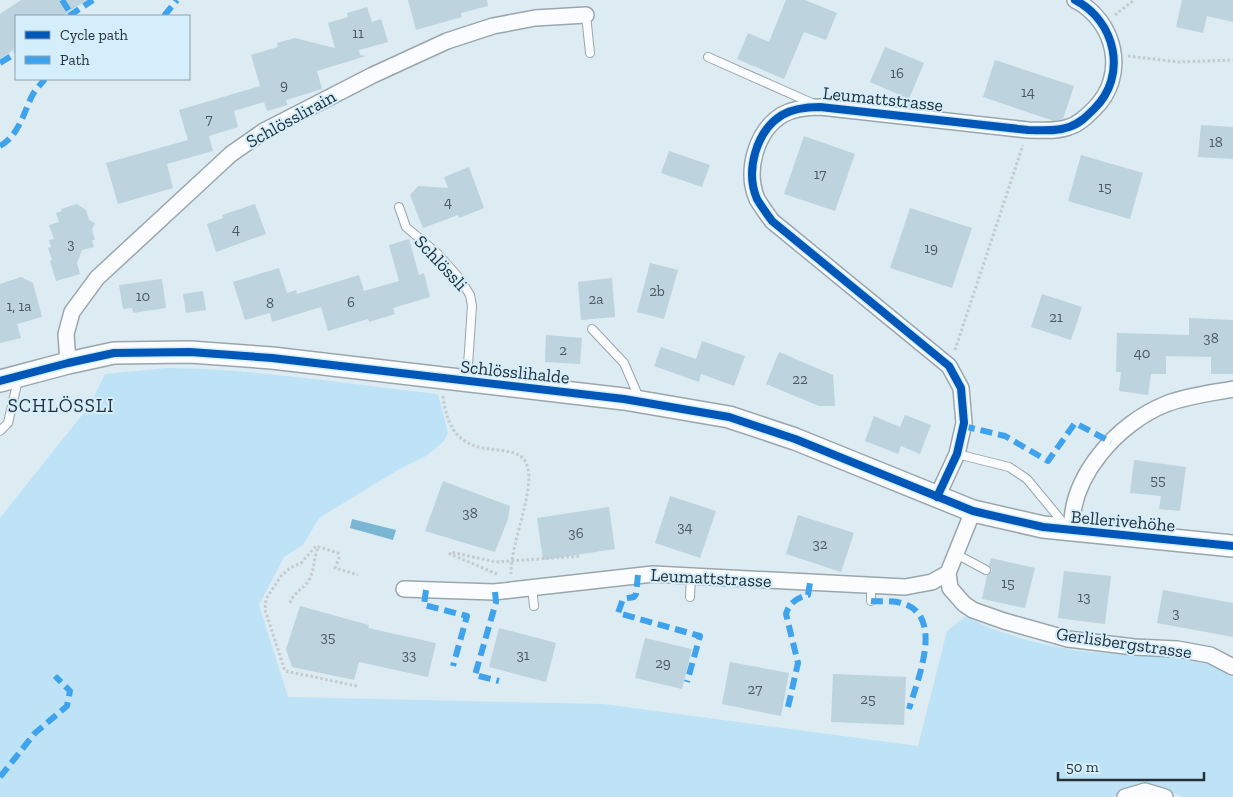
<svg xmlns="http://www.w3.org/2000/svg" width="1233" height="797" viewBox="0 0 1233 797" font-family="'Zilla Slab',serif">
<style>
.green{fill:#bee3f6}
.water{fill:#7ab6d4}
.building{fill:#bdd3de}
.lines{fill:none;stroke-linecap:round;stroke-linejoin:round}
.service-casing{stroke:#9aa6ad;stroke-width:10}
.minor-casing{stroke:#9aa6ad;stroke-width:18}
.secondary-casing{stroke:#9aa6ad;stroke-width:24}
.path{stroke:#c4cbce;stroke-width:3;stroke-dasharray:2.5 2.5;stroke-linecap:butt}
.service{stroke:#fafcfd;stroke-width:8}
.minor{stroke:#fafcfd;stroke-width:15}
.secondary{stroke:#fafcfd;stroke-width:21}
.quiet{stroke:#3ea3ec;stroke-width:6;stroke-dasharray:12 6;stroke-linecap:butt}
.cycleway-casing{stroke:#d4eefc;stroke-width:11}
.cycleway{stroke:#0057b8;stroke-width:8}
.labels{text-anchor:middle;stroke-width:4;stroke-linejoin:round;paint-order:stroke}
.number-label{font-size:15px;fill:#4a5a62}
.street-label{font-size:18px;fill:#243138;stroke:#d4eefc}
.neighbourhood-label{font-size:19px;letter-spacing:1px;fill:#243138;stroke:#d4eefc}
</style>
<rect width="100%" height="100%" fill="#ddebf3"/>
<!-- green -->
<path class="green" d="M167,368C258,369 348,384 438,394L448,433L443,442L426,456L396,471L319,518L303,545L284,557L259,605L288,697L603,704L918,746L947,631L966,616C996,634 1046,646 1082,651C1129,658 1195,645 1233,678V797H1182L1160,787L1139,785L1122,790L1113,797H0V518L90,405L105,374Z"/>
<!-- water -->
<path class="water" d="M352,519L396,530L393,540L350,528Z"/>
<!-- building -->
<path class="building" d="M21,0H87L62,16H16V48L0,59V14Z
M408,0H487L488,6L461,13L462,17L416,30Z
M786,0H805L837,13L826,40L804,32L784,79L737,59L748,33L769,42Z
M1182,0H1233V22L1207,16L1203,33L1176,27Z
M367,7L372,22L381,19L388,42L359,50L360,55L366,56L317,71L322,89L286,100L287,105L267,111L264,102L234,111L238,127L209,136L213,151L167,164L173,188L118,204L106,163L188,140L179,110L260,86L251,55L278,47L277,43L295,38L335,48L328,23L348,17L347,13Z
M885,47L924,63L909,99L870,82Z
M995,60L1074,86L1063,119L1054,121L983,97Z
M1201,125L1233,127V159L1198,157Z
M804,136L855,154L835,211L784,194Z
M669,151L710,165L702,187L661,173Z
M1081,155L1143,173L1130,219L1068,201Z
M469,167L484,208L459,218L458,215L423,228L410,195L418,186L448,188L444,177Z
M77,204L86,210L89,220L95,223L92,230L95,240H92L94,247L82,250L77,263L80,274L56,281L50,261L52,260L48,248L51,247L49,240L54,239L49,225L59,222L56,213L62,211L61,209Z
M255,204L266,234L216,252L207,224L223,218L222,215Z
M910,208L972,228L952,288L890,268Z
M409,239L419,275L424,273L430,297L393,308L395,314L369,322L368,319L328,331L321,307L272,322L270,313L245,320L233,282L279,268L287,293L296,290L297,294L359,275L364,291L399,281L389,245Z
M650,263L678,270L664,319L637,312Z
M21,277L33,283L42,317L17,324L21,338L0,343V284Z
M612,278L615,317L581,320L578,282Z
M162,279L166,308L133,313L132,308L123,309L119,285Z
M203,291L206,310L186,313L183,294Z
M1042,294L1082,307L1071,340L1031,327Z
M1189,318L1233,320V374H1211V357L1166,356V374H1151L1148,395L1119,391L1121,372H1116L1117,333L1189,335Z
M546,335L582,338L580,364L545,362Z
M702,341L745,356L734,386L701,374L699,382L654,366L661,347L696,359Z
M779,352L833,375L835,406H819L766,384Z
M905,415L931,425L920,454L901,446L898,454L865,441L874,416L900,427Z
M1134,460L1186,467L1180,511L1159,509L1161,496L1130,493Z
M443,481L510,506L508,519L495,552L425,531Z
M670,496L716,511L700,558L655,543Z
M609,507L615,549L543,560L537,518Z
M798,515L854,533L841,572L786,554Z
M991,558L1035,568L1025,608L982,599L987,575L992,570L989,565Z
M1064,571L1111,576L1105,624L1058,618Z
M1163,590L1233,603V637L1157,623Z
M300,606L369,625L368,628L436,643L428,677L359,662L354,680L292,667L286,649Z
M499,628L556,643L546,682L489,667Z
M645,638L692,649L682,689L635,678Z
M730,662L789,673L781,716L722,704Z
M833,674L906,677L904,725L831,722Z"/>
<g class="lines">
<!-- service casing -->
<g class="service-casing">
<path id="service" d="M586,15L590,53
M708,57L814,104
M399,207L406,227L438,254L460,279L470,295L472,306L467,380
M592,329L624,363L640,400
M0,431L8,423L18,380
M957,454L1009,467L1027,479L1065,525
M956,554L986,570
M532,587L534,606
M690,597L691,576
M871,601V586"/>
</g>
<!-- minor casing -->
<g class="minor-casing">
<path id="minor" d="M68,363L66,334L72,312L97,278L231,154L264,131L373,75L447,41L493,26L535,18L586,15
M937,497L957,454L964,423L961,388L949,366L772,221C767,214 761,206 757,199C745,171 756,131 782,115C794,108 807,107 820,107L1028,130C1041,130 1056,132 1069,127C1079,124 1087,116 1094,109C1128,76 1116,21 1075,0
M1072,531C1069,477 1118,423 1166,404C1186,396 1212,393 1233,389
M948,573L950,588L964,604L973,610L1004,621L1068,639L1134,647L1177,649L1210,655L1233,667
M404,589L494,592L653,574L905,587L932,582L948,573L973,511
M1125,797L1145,791L1165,797"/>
</g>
<!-- secondary casing -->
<g class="secondary-casing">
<path id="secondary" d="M0,381L68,363L114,353L190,352L272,358L624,399L729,417L795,439L973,511L1043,527L1233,546"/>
</g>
<!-- path -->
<path class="path" d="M1115,15L1134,0
M1128,56L1179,62L1233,60
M955,350L1023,145
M443,396C452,475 515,433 527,465C536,489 510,544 511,574
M497,574L450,554L451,552L496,562L581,556
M290,603C294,591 305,589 310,578C315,568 313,557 319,546
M357,686L285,671L265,610L266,599L281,576L290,568L301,563L316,546L338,553L339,558L335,568L358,575"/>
<!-- service -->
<use href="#service" class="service"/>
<!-- minor -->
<use href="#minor" class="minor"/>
<!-- secondary -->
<use href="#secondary" class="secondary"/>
<!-- quiet -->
<path class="quiet" d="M62,0L71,14
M69,16L93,0
M164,16L177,0
M0,63L16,53
M0,146C18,136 23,115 31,98C34,91 40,85 45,79
M963,426L1005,436L1048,461L1075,423L1111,442
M638,575L636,594L634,597L623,599L618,613L700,636L687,682
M426,590L424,605L467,616L453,666
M495,592L496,602L475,675L499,681
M871,601C880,602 892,600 901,603C946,614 917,681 909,709
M788,707L798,663L786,614C789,603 798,597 808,595L810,583
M0,777L35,733L67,706L70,691L55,676"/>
<!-- cycleway casing -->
<g class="cycleway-casing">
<path id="cycleway" d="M0,381L68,363L114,353L190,352L272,358L624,399L729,417L795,439L973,511L1043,527L1233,546
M937,497L957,454L964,423L961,388L949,366L772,221C767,214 761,206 757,199C745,171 756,131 782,115C794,108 807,107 820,107L1028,130C1041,130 1056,132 1069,127C1079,124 1087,116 1094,109C1128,76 1116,21 1075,0"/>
</g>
<!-- cycleway -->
<use href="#cycleway" class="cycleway"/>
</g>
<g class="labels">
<!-- number labels -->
<g class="number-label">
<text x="358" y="38">11</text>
<text x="897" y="78">16</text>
<text x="284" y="90">9</text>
<text x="1028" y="97">14</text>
<text x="209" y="124">7</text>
<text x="1216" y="147">18</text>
<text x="820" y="179">17</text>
<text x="1105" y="192">15</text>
<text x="448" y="207">4</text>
<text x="236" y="234">4</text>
<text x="71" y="249">3</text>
<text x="931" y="253">19</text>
<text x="657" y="296">2b</text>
<text x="143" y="301">10</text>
<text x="596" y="304">2a</text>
<text x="351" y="307">6</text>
<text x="270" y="308">8</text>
<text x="19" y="311">1, 1a</text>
<text x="1056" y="322">21</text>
<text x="1211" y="343">38</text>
<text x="563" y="355">2</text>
<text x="1142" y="358">40</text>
<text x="800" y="384">22</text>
<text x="1158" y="485">55</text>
<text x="470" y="518">38</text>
<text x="685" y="532">34</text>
<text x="576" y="538">36</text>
<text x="820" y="549">32</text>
<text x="1008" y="588">15</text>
<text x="1084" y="602">13</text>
<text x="1176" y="618">3</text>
<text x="328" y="642">35</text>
<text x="409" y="660">33</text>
<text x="523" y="660">31</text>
<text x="663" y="668">29</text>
<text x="755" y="694">27</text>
<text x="868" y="704">25</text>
</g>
<!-- street labels -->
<g class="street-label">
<text transform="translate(883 99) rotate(6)" y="6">Leumattstrasse</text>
<text transform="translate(291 119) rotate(-29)" y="6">Schlösslirain</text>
<text transform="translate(441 263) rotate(47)" y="6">Schlössli</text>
<text transform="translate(515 372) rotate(6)" y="6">Schlösslihalde</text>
<text transform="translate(1123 521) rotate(5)" y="6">Bellerivehöhe</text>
<text transform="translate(711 578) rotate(3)" y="6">Leumattstrasse</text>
<text transform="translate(1124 643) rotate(8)" y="6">Gerlisbergstrasse</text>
</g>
<!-- neighbourhood labels -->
<g class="neighbourhood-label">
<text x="61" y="412">SCHLÖSSLI</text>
</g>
</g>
<!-- legend -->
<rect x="15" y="15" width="175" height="65" fill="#d4eefc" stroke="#8ea2ae"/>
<rect x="25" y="31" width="25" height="8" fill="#0057b8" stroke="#8ea2ae"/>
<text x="60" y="40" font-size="15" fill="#243138">Cycle path</text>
<rect x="25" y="56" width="25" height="8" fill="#3ea3ec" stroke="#8ea2ae"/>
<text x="60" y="65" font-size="15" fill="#243138">Path</text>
<!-- scale -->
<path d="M1058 772v8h146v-8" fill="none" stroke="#243138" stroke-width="2.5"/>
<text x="1066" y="772" font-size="15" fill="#243138" stroke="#d4eefc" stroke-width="4" paint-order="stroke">50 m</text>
</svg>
